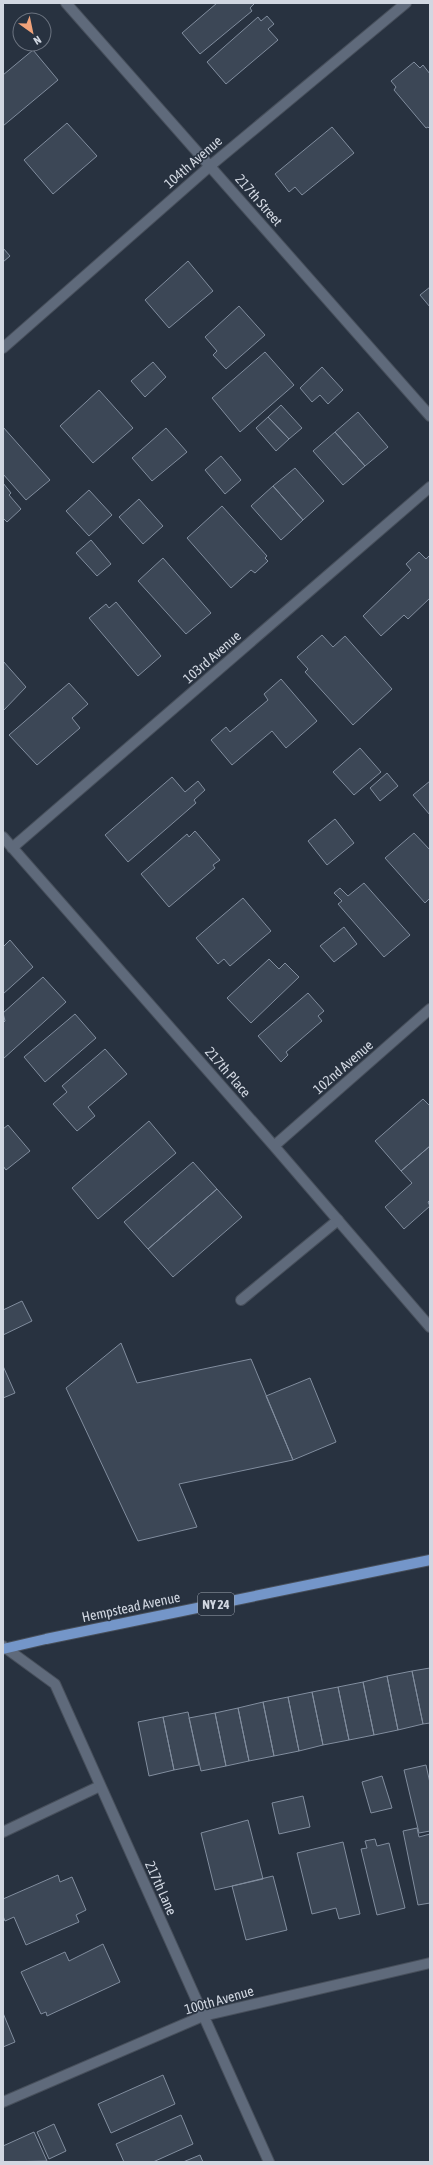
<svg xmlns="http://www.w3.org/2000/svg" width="433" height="2165" viewBox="0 0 433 2165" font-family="'Asap Condensed',sans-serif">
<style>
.building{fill:#3c4756;stroke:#818d9e}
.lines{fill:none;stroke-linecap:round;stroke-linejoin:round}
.lane-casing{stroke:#474f5b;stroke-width:12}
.street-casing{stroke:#474f5b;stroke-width:12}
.primary-casing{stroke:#474f5b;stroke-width:12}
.lane{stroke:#5f6a7b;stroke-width:10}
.street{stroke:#5f6a7b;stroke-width:10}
.primary{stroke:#7496c9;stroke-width:10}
.labels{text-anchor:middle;stroke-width:3;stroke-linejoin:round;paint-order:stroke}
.shield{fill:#283240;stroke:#9ea6b1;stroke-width:1}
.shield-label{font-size:13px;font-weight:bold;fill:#d1d7e1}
.street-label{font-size:14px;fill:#d1d7e1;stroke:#283240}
</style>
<rect width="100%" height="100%" fill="#283240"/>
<!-- building -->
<path class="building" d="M217,3H255L250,8L252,11L200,54L182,33Z
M267,16L274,24L268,29L278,40L226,84L207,62L258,17L261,21Z
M33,50L58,80L3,126V75Z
M414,62L420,68L423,65L430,74V129L428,127L426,128L394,90L396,87L391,81Z
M67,123L97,156L53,194L24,160Z
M332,127L354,153L302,195L295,187L289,192L275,174Z
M3,248L10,256L3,262Z
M188,261L213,291L169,328L145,300Z
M430,287V307L420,295Z
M239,306L265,335L226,369L213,355L217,351L205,337Z
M265,352L294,385L240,432L212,398Z
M153,362L166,377L145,397L131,381Z
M322,367L343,390L328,404L320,395L312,402L300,388Z
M99,390L133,428L93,463L60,426Z
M281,405L302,428L289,439L268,417Z
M358,412L388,447L365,466L335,432Z
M268,417L289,439L276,451L256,428Z
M3,427L50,480L26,500L3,474Z
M166,428L187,452L152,481L132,458Z
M335,432L365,466L343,485L313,451Z
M221,456L241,480L225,494L205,470Z
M295,468L324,501L303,520L273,486Z
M3,483L11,493L9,495L21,509L7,522L3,518Z
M273,486L303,520L281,540L251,506Z
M89,490L112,515L89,536L66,511Z
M139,499L163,526L143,544L119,517Z
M222,506L267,556L265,558L268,561L255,573L251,570L231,588L187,538Z
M91,540L111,564L97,576L76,553Z
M419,552L426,559L430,555V598L408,619L404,615L381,636L363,616L411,570L406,564Z
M163,558L211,613L186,634L138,581Z
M116,602L161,656L138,676L89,618L106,604L109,608Z
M322,635L333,647L345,636L392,689L353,725L305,672L308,669L297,657Z
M3,661L26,687L3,711Z
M281,679L317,721L286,748L272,731L232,765L211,740L226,727L230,732L268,700L264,694Z
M69,683L88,704L72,718L80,728L37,765L9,735Z
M360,748L381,772L354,795L333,772Z
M387,773L398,786L380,801L370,788Z
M172,777L185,792L198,781L205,790L194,800L196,803L128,862L105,835Z
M430,781V815L413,795Z
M335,819L354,843L327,865L308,841Z
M195,831L220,860L213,865L215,868L169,907L141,874L187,834L189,837Z
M414,833L430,850V898L425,903L385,858Z
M364,883L410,935L384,957L338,904L342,901L334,893L340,888L348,896Z
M243,898L271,931L230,966L224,959L218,964L196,938Z
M344,927L357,944L334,962L320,946Z
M10,940L33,967L3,994V947Z
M269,959L279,969L285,963L299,977L251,1023L227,998Z
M43,977L66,1002L3,1059V1023L5,1021L3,1013Z
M308,993L324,1011L318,1016L322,1021L286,1052L288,1055L281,1062L258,1036Z
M75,1014L96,1038L45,1082L24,1057Z
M105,1049L127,1074L88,1107L95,1116L77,1131L53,1104L67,1092L62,1086Z
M423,1099L430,1106V1146L401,1171L375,1141Z
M149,1121L176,1153L98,1219L72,1188Z
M8,1125L30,1151L6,1170L3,1166V1129Z
M430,1146V1200L428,1202L430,1206L404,1229L385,1207L412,1183L401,1171Z
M193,1162L217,1189L148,1249L124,1222Z
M217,1189L242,1217L173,1277L148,1249Z
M22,1301L32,1321L3,1335V1310Z
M121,1343L137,1383L251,1359L293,1460L179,1484L197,1527L138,1541L66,1388Z
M3,1366L15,1393L3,1398Z
M310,1378L336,1442L293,1460L266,1396Z
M430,1668V1723L423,1724L412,1671Z
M412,1671L423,1724L398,1730L387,1676Z
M387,1676L398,1730L374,1735L363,1682Z
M363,1682L374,1735L349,1740L338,1687Z
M338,1687L349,1740L323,1745L312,1692Z
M312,1692L323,1745L299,1751L288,1697Z
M288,1697L299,1751L274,1756L263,1702Z
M263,1702L274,1756L249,1761L238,1708Z
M238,1708L249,1761L226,1766L215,1713Z
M188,1712L199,1765L174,1770L163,1717Z
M215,1713L226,1766L201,1771L189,1718Z
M163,1717L174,1770L149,1776L138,1722Z
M426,1765L430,1783V1833V1831L419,1833L404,1770Z
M382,1776L392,1808L371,1813L362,1782Z
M303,1796L310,1827L279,1834L272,1803Z
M248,1820L263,1879L215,1890L201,1833Z
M417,1828L419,1837L430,1834V1903L418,1905L403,1831Z
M375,1839L377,1846L389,1843L405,1908L377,1915L361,1849L367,1848L365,1841Z
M343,1842L360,1914L339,1919L336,1908L312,1914L297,1853Z
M58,1875L60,1882L72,1877L86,1910L76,1915L79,1922L26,1945L14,1917L5,1921L3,1916V1899Z
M273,1876L287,1930L246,1940L232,1886Z
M103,1944L120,1982L47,2016L46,2012L41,2014L21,1972L65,1952L69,1961Z
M3,2013L15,2042L3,2047Z
M163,2075L175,2104L111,2133L98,2104Z
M181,2115L193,2144L153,2162H124L116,2144Z
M54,2124L66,2151L49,2159L37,2132Z
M34,2132L47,2161L3,2162V2146Z
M200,2155L203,2162H183Z"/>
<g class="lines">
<!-- lane casing -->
<g class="lane-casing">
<path id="lane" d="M241,1300L338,1220
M3,1832L100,1786"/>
</g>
<!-- street casing -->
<g class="street-casing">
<path id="street" d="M66,3L430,416
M3,348L210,166L406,3
M3,837L274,1146L430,1327
M12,848L430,487
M274,1146L430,1009
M3,1646L55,1684L269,2162
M3,2102L203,2016L430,1963"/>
</g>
<!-- primary casing -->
<g class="primary-casing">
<path id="primary" d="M3,1649L46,1639L430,1560"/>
</g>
<!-- lane -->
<use href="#lane" class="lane"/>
<!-- street -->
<use href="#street" class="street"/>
<!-- primary -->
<use href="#primary" class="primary"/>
</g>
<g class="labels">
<!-- shield labels -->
<rect class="shield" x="198" y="1593" width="36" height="22" rx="3"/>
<g class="shield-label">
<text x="216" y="1609">NY 24</text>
</g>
<!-- street labels -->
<g class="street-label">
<text transform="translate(193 162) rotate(-41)" y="5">104th Avenue</text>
<text transform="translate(259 200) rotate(49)" y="5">217th Street</text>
<text transform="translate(212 657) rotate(-41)" y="5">103rd Avenue</text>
<text transform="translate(343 1067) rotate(-41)" y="5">102nd Avenue</text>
<text transform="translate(228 1072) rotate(49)" y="5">217th Place</text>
<text transform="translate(131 1607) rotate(-12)" y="5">Hempstead Avenue</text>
<text transform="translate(161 1888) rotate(66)" y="5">217th Lane</text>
<text transform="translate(219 2000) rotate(-16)" y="5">100th Avenue</text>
</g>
</g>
<!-- border -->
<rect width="433" height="2165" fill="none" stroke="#d1d7e1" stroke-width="8"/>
<!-- north arrow -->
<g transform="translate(32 32) rotate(147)"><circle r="19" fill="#283240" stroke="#6c7480"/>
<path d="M0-3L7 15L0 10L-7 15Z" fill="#f0a27a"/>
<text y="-6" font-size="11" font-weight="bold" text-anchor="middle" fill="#d1d7e1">N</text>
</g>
</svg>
